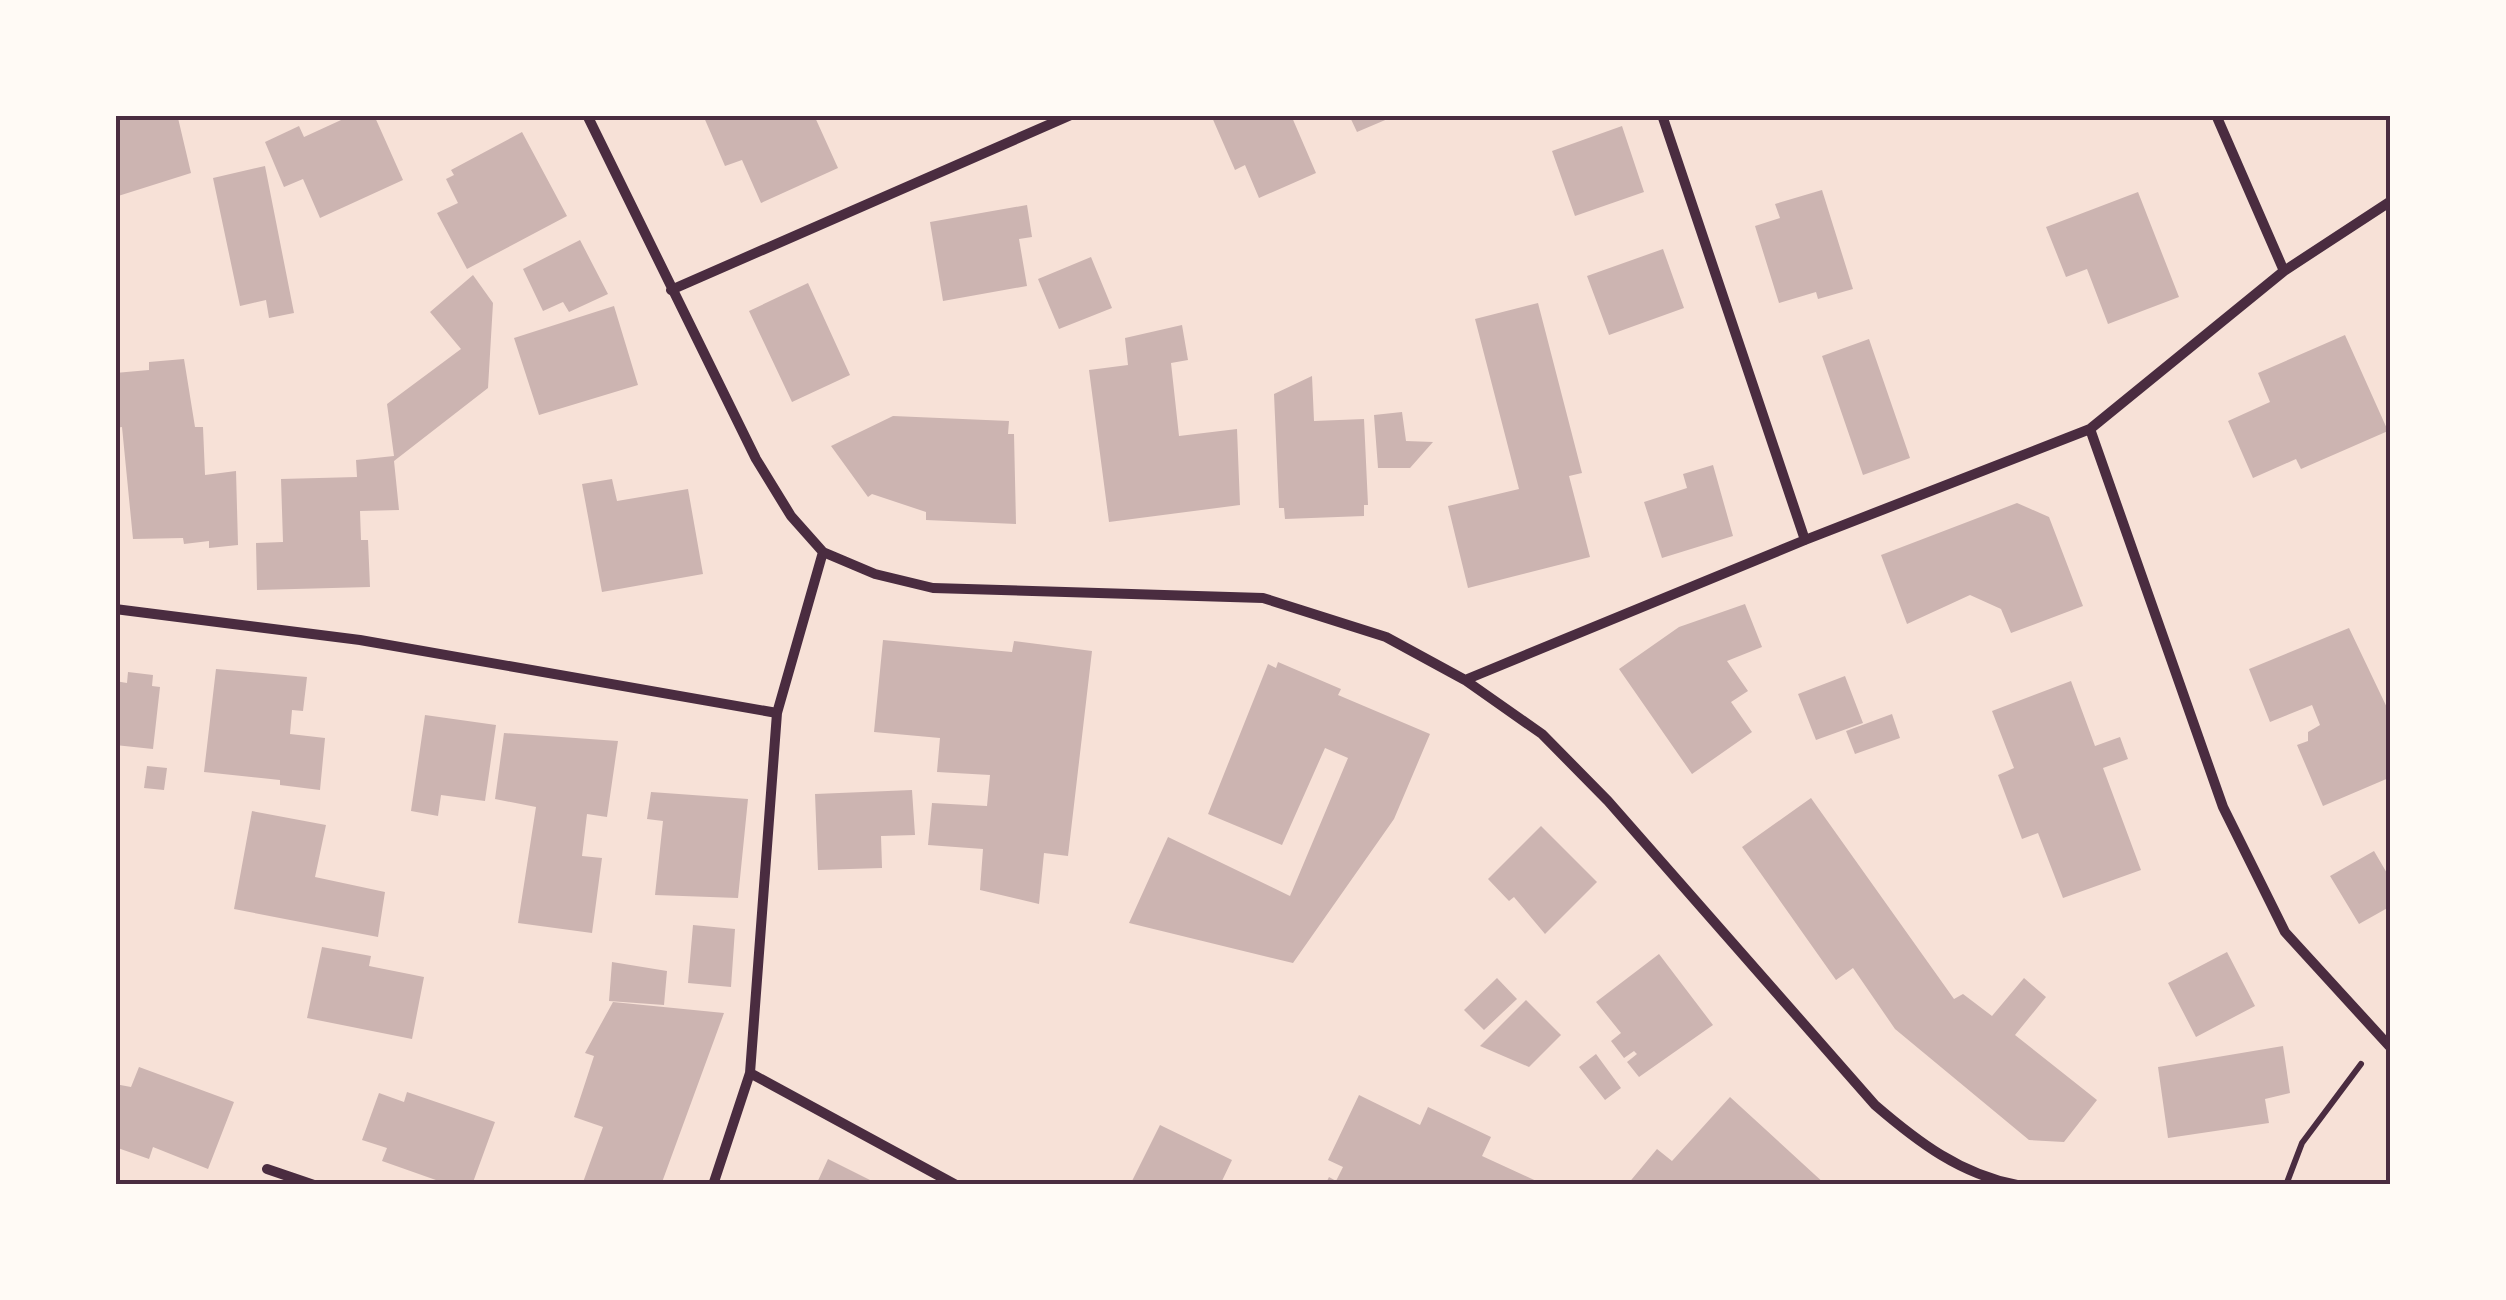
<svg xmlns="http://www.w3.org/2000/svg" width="2506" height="1300" viewBox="0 0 2506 1300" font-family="Karla,sans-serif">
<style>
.building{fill:#ccb4b1}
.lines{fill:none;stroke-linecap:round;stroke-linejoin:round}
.path{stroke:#4a2c40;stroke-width:6}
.minor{stroke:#4a2c40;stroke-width:10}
.neatline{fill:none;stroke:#4a2c40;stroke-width:4}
</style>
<rect width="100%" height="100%" fill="#f7e1d7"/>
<!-- building -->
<path class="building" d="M115,115L178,118L191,173L115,197Z
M352,115H374L403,180L320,218L303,179L284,187L265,142L299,126L304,137Z
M703,115H814L838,168L761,203L742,160L725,166Z
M1211,115H1291L1316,173L1259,198L1245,165L1235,170Z
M1349,115H1397L1357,132Z
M1622,126L1644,192L1575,216L1552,151Z
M522,132L567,216L467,269L437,213L458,203L446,179L454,175L451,170Z
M265,166L294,313L269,318L266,300L240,306L213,178Z
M1822,190L1853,289L1818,299L1816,292L1779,303L1755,226L1780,218L1775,204Z
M2138,192L2179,297L2108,324L2087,269L2066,277L2046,227Z
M1027,205L1032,237L1019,239L1027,286L943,301L930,222Z
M580,240L608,294L569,312L563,302L543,311L523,269Z
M1663,249L1684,308L1609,335L1587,276Z
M1091,257L1112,308L1059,329L1038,279Z
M473,275L493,303L488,388L394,461L399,510L360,511L361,540H368L370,587L257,590L256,543L283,542L281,479L357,477L356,460L394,456L387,404L461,349L430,312Z
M808,283L850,375L792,402L749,311Z
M1538,303L1582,473L1569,476L1590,557L1468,588L1448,506L1519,489L1475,319Z
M614,306L638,385L539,415L514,338Z
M1182,325L1188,360L1171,363L1179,436L1237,429L1240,505L1109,522L1089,370L1128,365L1125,338Z
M2345,335L2388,431L2301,469L2296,459L2253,478L2228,421L2270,402L2258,373Z
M1869,339L1910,458L1863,475L1822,356Z
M184,359L195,427H203L205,475L236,471L238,545L209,548V541L184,544L183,538L133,539L122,427L115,428V373L149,370V362Z
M1312,376L1314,421L1364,419L1368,505H1364V516L1285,519L1284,508H1279L1274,394Z
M1402,412L1406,441L1433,442L1410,468H1378L1374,415Z
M893,416L1009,421L1008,434H1014L1016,524L926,520V512L872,494L868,497L831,446Z
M1713,465L1733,536L1662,558L1644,502L1687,488L1683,474Z
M612,479L617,501L688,489L703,574L602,592L582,484Z
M2017,503L2049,517L2083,606L2011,633L2001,609L1970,595L1907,624L1881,555Z
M1745,604L1762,647L1727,661L1748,691L1731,702L1752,732L1692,774L1619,669L1679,627Z
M2349,628L2391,716V777L2323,806L2297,745L2308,741V732L2320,725L2312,705L2270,722L2249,669Z
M883,640L1012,652L1014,641L1092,651L1068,856L1044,853L1039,904L980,890L983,849L928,845L932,803L987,806L990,775L937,772L940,738L874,732Z
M1278,662L1341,689L1338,695L1430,734L1394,819L1293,963L1129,923L1168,837L1290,896L1348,758L1325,748L1282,845L1208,814L1268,664L1276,668Z
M216,669L307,677L303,711L292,710L290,734L325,738L320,790L280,785V780L204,772Z
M128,672L153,675L152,686L160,687L153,749L115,745V681L127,683Z
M1845,676L1863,723L1816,740L1798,694Z
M2071,681L2095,746L2120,737L2128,759L2103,768L2141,870L2063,898L2038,833L2022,839L1998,775L2014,768L1992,711Z
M1892,714L1900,738L1855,754L1846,731Z
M425,715L496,725L485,801L441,795L438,816L411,811Z
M504,733L618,741L607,817L587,814L582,856L602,858L592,933L518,923L536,807L495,799Z
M147,766L167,768L164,790L144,788Z
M912,790L915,835L881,836L882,868L818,870L815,794Z
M651,792L748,799L738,898L655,895L663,821L647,819Z
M1811,798L1954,999L1963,994L1992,1016L2024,978L2046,997L2015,1035L2097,1100L2064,1142L2029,1140L1895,1029L1853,968L1836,980L1742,847Z
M252,811L326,825L315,877L385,892L378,937L234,909Z
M1541,826L1597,882L1545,934L1514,897L1509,901L1488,879Z
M2374,851L2391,880V906L2359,924L2330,876Z
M693,925L735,929L731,987L688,983Z
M322,947L371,956L369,966L424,977L412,1039L307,1018Z
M2227,952L2255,1006L2196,1037L2168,983Z
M1659,954L1713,1025L1639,1077L1627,1062L1637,1054L1634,1051L1624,1058L1611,1041L1621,1033L1596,1002Z
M612,962L667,971L664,1005L609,1001Z
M1497,978L1517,999L1484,1030L1464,1010Z
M1526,1000L1561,1035L1529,1067L1480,1046Z
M613,1002L724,1013L661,1185H582L603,1127L574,1117L594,1056L585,1053Z
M2283,1046L2290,1093L2265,1099L2269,1123L2168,1138L2158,1067Z
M1596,1054L1621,1088L1605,1100L1579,1067Z
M139,1067L234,1102L208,1169L153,1147L149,1159L115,1147V1084L131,1087Z
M407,1092L495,1122L472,1185H450L382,1161L387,1148L362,1140L379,1093L404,1102Z
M1359,1095L1420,1125L1428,1107L1491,1137L1482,1156L1545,1185H1325L1329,1177L1336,1181L1343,1167L1328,1160Z
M1730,1097L1826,1185H1627L1657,1149L1672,1161Z
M1160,1125L1232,1160L1220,1185H1130Z
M828,1159L880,1185H816Z"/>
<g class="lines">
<!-- path -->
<path class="path" d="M2286,1185L2302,1143L2361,1064"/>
<!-- minor -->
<path class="minor" d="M587,115L756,459L791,516L823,552L875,574L933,588L1263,598L1386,637L1465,680L1542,734L1608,801L1875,1105C1918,1142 1960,1174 2017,1185
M1662,115L1805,540
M2216,115L2284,271
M671,290L1071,115
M2090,429L2223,807L2285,932L2391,1048
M115,609L360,640L777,713
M1465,680L1805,540L2090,429L2284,271L2391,201
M750,1073L956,1185
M267,1169L314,1185
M713,1185L750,1073L777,713L823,552"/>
</g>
<!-- border -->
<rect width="2506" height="1300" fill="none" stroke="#fffaf5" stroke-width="235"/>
<rect x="118" y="118" width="2270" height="1064" class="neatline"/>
</svg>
